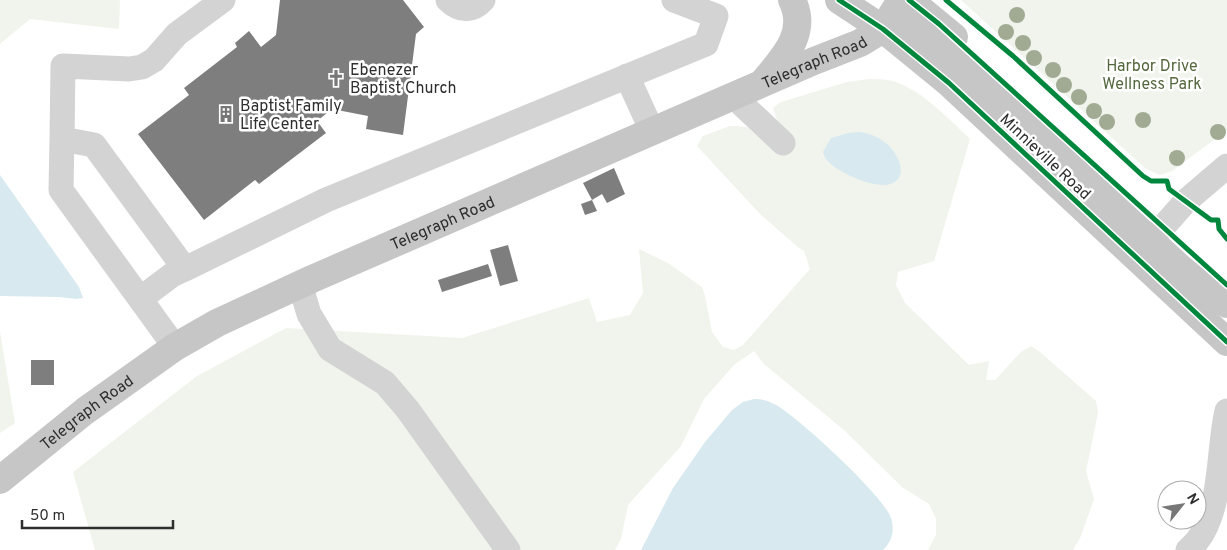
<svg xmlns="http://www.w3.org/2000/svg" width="1227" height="550" viewBox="0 0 1227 550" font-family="Overpass,sans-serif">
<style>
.green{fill:#f1f4ec}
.water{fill:#d8e9f0}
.building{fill:#7e7e7e}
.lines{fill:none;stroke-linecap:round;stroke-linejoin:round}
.minor{stroke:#d3d3d3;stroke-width:25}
.major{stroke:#c6c6c6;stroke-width:28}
.cycleway-casing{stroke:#fff;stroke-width:8}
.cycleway{stroke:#00873e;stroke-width:5}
.tree{fill:#a1ab94}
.labels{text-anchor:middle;stroke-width:5;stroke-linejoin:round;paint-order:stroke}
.street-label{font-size:16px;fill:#2e2e2e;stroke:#fff}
.park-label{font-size:16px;fill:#54673d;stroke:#fff}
.poi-label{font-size:16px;fill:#2e2e2e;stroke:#fff;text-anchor:start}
</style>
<rect width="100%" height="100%" fill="#fff"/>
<!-- green -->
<path class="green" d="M0,0H120L119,29L30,19L0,44Z
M961,0H1227V130L1172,171L1160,175L1146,169Z
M869,79C875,79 882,79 888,80C917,85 950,120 970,139L934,261L898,272L896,285L905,303L969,365L989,361L986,380H995L1021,352L1031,346L1040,352L1096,401L1098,413L1086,471L1094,499L1081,536L1073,550H928L936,535V519L929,504L902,487L844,430L764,364L754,351L734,365L704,399L681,446L628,505L621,539L615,550H95L73,472L197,376L286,328L462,338L589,298L597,322L630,315L643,293L639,249L668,263L702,287L705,296L712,332L723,347L734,350L743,345L810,269L804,251L799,248L761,215L697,146L703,136L730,126H738L747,127L775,152L790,136C781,127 776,121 773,108L781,102L847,82Z
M0,331L15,423L0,433Z"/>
<!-- water -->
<path class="water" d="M859,132C869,133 879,137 887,144C897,152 909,175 893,183C877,191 836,172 826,159C825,158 823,153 823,152L831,138L848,133Z
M0,175L79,287L83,298L76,299L59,297L0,296Z
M754,399C763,399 769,401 776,405C799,418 884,496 891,518C895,531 892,541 883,550H641L673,488L705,442L732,410L743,402Z"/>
<!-- building -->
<path class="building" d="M280,0H403L424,27L416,34L403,135L366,129L368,116L332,109L317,121L326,133L259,184L255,180L204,220L138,134L189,95L184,88L237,47L235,43L249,31L261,47L276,35Z
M614,168L625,194L607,203L602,194L592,200L583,183Z
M592,200L597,211L585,215L581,204Z
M508,245L518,281L500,286L490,250Z
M488,264L492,276L442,292L438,280Z
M31,360H54V385H31Z"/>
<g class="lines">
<!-- minor -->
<path class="minor" d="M223,0L177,34L154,60L142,67L129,69L63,66L62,139L94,145L185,269L326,200L706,44L716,16L674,0
M448,0C459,11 472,12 483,0
M627,76L652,131
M733,96L783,143
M62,139L61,190L175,347
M1163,227L1186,201L1227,166
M300,284L309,314L330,349L385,383L408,410L508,550
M140,299L172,275L185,269
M1188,550C1224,522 1217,451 1227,411"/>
<!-- major -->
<g class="major">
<path d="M839,0L883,29L949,83L1227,342"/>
<path d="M909,0L954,37"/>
<path d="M883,29C901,24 912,27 927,38L987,90L1179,267L1203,287L1227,304"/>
<path d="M765,80C785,56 808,32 792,0"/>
<path id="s1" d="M0,480L85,411L175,347L217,323L312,279L814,61L860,43L883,29L901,0"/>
</g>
<!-- cycleway casing -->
<g class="cycleway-casing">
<path id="cycleway" d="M839,0L883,29L949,83L1227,342
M909,0L939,24L1227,285
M946,0L1013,56L1143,176L1151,181H1167L1169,189L1211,220H1218L1219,229L1227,239"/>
</g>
<!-- cycleway -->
<use href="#cycleway" class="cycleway"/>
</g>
<!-- trees -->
<g class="tree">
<circle cx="1017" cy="15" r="8"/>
<circle cx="1006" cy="32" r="8"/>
<circle cx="1023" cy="43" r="8"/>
<circle cx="1034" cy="58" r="8"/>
<circle cx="1053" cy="70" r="8"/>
<circle cx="1064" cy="85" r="8"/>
<circle cx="1079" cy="97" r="8"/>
<circle cx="1094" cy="111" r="8"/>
<circle cx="1143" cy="120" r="8"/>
<circle cx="1107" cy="122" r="8"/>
<circle cx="1218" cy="132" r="8"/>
<circle cx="1177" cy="158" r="8"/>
</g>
<!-- icons -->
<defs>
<g id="church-bare" transform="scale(1.35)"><path d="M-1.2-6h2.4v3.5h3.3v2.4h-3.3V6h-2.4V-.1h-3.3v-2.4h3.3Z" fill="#777" stroke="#fff" stroke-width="2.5" paint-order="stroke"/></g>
<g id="building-bare" transform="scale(1.35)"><path d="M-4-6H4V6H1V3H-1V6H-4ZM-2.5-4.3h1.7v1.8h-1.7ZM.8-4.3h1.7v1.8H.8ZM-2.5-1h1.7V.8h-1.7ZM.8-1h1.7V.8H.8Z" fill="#777" stroke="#fff" stroke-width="2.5" paint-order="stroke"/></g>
</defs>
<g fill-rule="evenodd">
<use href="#church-bare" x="336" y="78"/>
<use href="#building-bare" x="226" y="114"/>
</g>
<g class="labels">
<!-- street labels -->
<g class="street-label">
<text dy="6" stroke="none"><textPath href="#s1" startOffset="920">Telegraph Road</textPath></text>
<text transform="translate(1046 156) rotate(43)" y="6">Minnieville Road</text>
<text dy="6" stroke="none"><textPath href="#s1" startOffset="515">Telegraph Road</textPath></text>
<text dy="6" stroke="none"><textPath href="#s1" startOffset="110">Telegraph Road</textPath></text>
</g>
<!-- park labels -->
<g class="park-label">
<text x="1152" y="71">Harbor Drive<tspan x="1152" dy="18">Wellness Park</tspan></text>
</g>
<!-- poi labels -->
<g class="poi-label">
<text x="350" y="75">Ebenezer<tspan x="350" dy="18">Baptist Church</tspan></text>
<text x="240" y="111">Baptist Family<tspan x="240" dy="18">Life Center</tspan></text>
</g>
</g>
<!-- north arrow -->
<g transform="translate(1182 505) rotate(60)"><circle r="24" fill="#ffffff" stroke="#ababab"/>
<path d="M0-4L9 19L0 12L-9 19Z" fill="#777777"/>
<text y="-8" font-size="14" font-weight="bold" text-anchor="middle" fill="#2e2e2e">N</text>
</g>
<!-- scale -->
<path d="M22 520v8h151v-8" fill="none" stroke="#2e2e2e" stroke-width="2.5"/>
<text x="30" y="520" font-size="15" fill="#2e2e2e" stroke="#ffffff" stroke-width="4" paint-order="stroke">50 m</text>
</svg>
